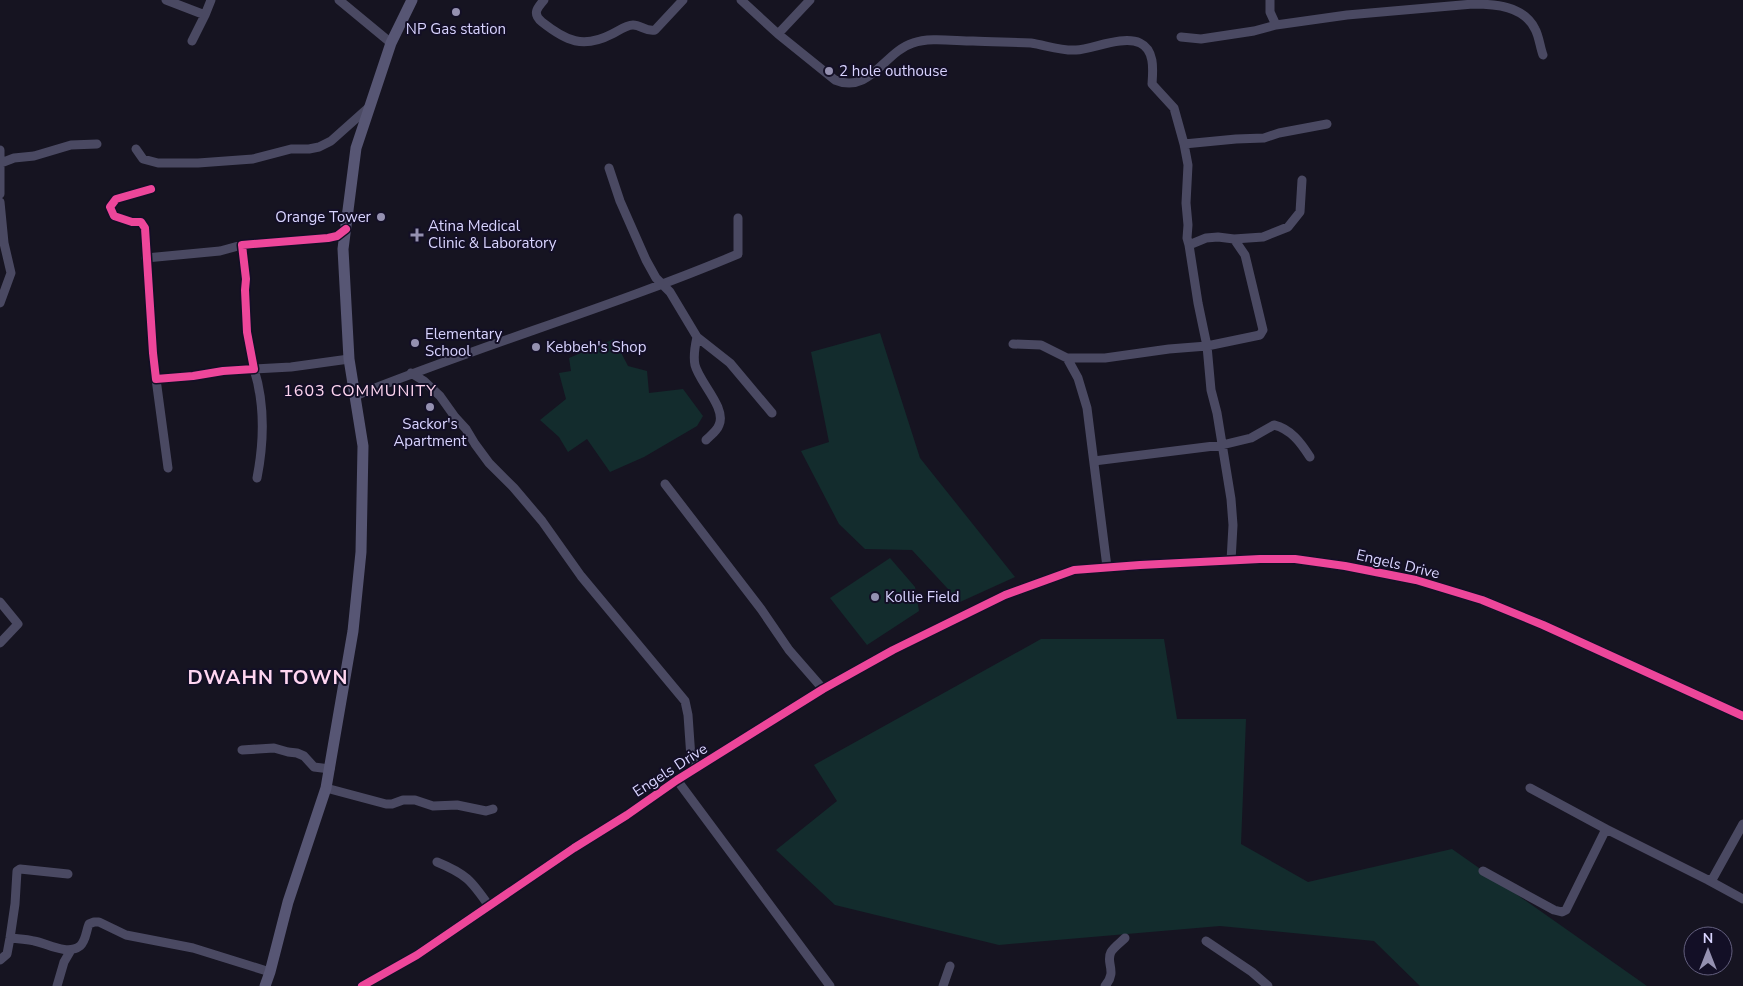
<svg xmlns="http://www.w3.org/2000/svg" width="1743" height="986" viewBox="0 0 1743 986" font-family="'Nunito Sans',sans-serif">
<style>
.green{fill:#132c2d}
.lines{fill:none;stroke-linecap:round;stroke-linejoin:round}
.minor{stroke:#4a4962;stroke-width:9}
.tertiary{stroke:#4a4962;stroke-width:10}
.secondary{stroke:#575674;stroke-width:11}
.cycleway-casing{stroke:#130f26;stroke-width:11}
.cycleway{stroke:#ed469a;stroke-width:8}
.poi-dot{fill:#9591b1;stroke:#130f26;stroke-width:2}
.labels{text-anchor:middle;stroke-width:4;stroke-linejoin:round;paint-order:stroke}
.poi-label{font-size:15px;fill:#d9d4ff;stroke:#130f26;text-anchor:start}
.street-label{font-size:15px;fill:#d9d4ff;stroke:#130f26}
.neighbourhood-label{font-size:16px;letter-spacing:1px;fill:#ffd6f0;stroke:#130f26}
.district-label{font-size:20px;font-weight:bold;letter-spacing:1px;fill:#ffd6f0;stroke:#130f26}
</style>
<rect width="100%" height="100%" fill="#161421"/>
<!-- green -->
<path class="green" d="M880,333L920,458L1015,577L960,602L912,550L865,549L839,524L801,451L829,442L811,352Z
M614,339L628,366L647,371L649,393L683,389L703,416L697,426L644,457L610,472L587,439L568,452L559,437L540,420L566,399L559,373L571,371L569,358Z
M890,558L915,587L919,611L867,645L830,598Z
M1041,639H1164L1177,719H1246L1241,844L1308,882L1452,849L1647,986H1420L1374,941L1220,926L999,945L835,905L776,850L837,801L814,765Z"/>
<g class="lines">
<!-- minor -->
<path class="minor" d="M166,0L205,15L211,0
M339,0L391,43
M544,0C537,8 532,14 542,22C566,41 583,49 612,34C618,31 626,25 633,25C641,25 646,32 655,30L683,0
M741,0L778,34L835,80C870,95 884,52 913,43C929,37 955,41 973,41C992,42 1012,42 1031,43C1045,45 1061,51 1076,50C1093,49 1123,35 1140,43C1155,50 1153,70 1152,84L1174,108L1184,144
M1276,25L1347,15L1473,4C1495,4 1524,6 1535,29C1539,36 1540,47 1543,55
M778,34L810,0
M1181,37L1201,39L1254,31L1276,25L1270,12V0
M192,41L205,15
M136,149L143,159L158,163H198L253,159L291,149H309L319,147L331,141L368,108
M0,150V194
M1,163L14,158L34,156L71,145L97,144
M609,168L620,201L646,260L656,278L670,292L697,337L730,363L772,413
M1302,180L1300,212L1288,227L1263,237L1234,239L1218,237L1206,238L1189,245L1187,238L1188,225L1186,203L1188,165L1184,144L1236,139L1264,138L1279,133L1327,124
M151,189L116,199L110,207L114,216L132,222H141L145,228L153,353L156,379L193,376L223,371L254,369L247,332L245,290L246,279L242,245L328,238L337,236L346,229
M0,202L4,243L11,273L0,303
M1189,245L1198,303L1207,346L1211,390L1217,413L1231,499L1233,525L1231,561
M146,258L220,251L242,245
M697,337C695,346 693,356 695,365C699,382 727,408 719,425C717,431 710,436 706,440
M1013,344L1041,345L1067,358H1105L1169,349L1207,346L1260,335L1263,330L1245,255L1234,239
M1067,358L1078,378L1087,408L1107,567
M411,373L424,381L440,396L455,417L466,429L475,444L489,463L514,488L542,521L581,576L685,701L688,715L691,758L698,768
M156,379L168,468
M355,396C481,345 612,307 738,254V218
M1094,461L1222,445L1251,438L1274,425C1291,429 1301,443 1310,457
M257,478C264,442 265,404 254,369L291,367L349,359
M665,484L761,609L789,650L823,689
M0,602L18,624L0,643
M242,750L274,748L288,752L297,753L304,756L314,767L330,769
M677,780L830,986
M326,788L386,804H392L403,800H415L433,806L457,805L486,811L493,809
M1530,788L1606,829
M437,862C466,874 471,880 489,906
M1483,871L1554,910L1562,912L1566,910L1606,829L1708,880L1713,878L1743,824
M1708,880L1743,899
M10,938C18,939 26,939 34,941C47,943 67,956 80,946C86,941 86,931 89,924L94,922H99L126,935L193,948L270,972
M1206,941L1252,972L1268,986
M0,960L7,954L10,938L15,904L17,871L20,869L68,874
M57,986L64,962L71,950
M943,986L950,966
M1105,986C1118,971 1105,963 1111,952C1114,947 1121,942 1125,938"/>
<!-- tertiary -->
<path class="tertiary" d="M362,986L417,955L574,848L627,815L677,780L823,689L893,650L1005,595L1074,570L1140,565L1260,559H1295L1345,566L1416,580L1482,600L1543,625L1743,716"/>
<!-- secondary -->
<path class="secondary" d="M265,986L270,972L288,902L326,788L353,631L361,552L363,446L349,359L343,249L356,148L391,43L412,0"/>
<!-- cycleway casing -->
<g class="cycleway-casing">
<path id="cycleway" d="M151,189L116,199L110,207L114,216L132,222H141L145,228L153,353L156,379L193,376L223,371L254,369L247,332L245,290L246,279L242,245L328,238L337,236L346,229
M362,986L417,955L574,848L627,815L677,780L823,689L893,650L1005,595L1074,570L1140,565L1260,559H1295L1345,566L1416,580L1482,600L1543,625L1743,716"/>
</g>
<!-- cycleway -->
<use href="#cycleway" class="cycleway"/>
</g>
<!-- markers -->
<g class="poi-dot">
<circle cx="456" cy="12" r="5"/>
<circle cx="829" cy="71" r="5"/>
<circle cx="381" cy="217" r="5"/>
<path d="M414.5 227.5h5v5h5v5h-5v5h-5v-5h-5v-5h5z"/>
<circle cx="415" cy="343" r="5"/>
<circle cx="536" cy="347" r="5"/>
<circle cx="430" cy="407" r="5"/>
<circle cx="875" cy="597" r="5"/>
</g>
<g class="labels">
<!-- poi labels -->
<g class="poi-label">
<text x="456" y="34" text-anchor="middle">NP Gas station</text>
<text x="839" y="76">2 hole outhouse</text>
<text x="371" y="222" text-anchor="end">Orange Tower</text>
<text x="428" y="231">Atina Medical<tspan x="428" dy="17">Clinic &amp; Laboratory</tspan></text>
<text x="425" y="339">Elementary<tspan x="425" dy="17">School</tspan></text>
<text x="546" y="352">Kebbeh's Shop</text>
<text x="430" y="429" text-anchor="middle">Sackor's<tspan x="430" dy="17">Apartment</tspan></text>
<text x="885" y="602">Kollie Field</text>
</g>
<!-- street labels -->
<g class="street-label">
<text transform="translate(1398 564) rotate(13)" y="5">Engels Drive</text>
<text transform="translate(670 770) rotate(-33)" y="5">Engels Drive</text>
</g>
<!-- neighbourhood labels -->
<g class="neighbourhood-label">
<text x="360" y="396">1603 COMMUNITY</text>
</g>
<!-- district labels -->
<g class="district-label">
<text x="268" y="684">DWAHN TOWN</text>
</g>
</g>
<!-- north arrow -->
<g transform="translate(1708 951)"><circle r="24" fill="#130f26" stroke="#625e7d"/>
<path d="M0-4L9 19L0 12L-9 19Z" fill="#9591b1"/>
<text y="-8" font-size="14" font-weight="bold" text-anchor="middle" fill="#d9d4ff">N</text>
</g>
</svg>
